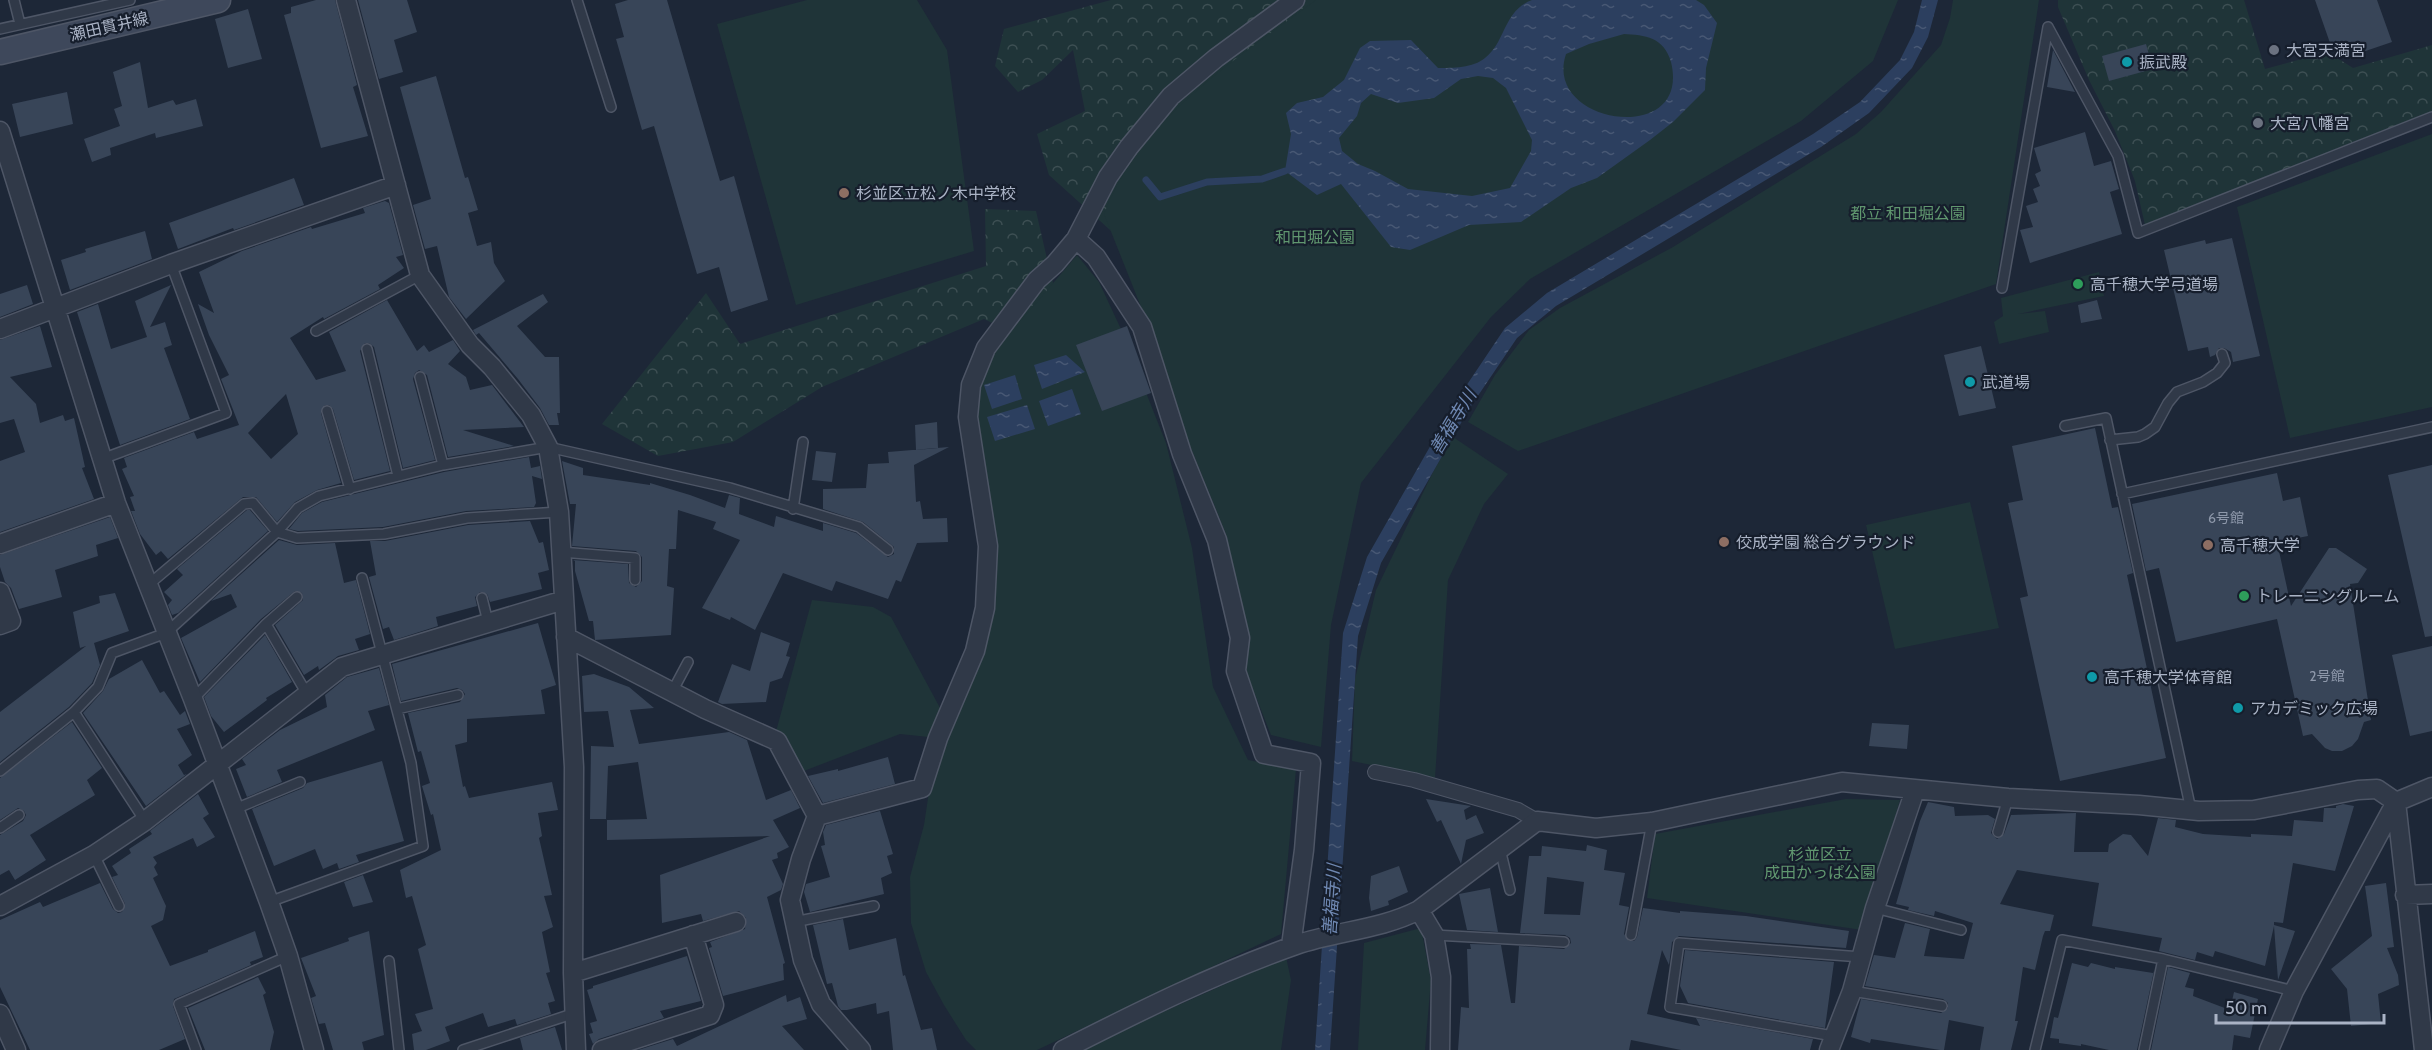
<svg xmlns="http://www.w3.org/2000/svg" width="2432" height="1050" viewBox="0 0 2432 1050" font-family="Cabin,'Noto Sans JP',sans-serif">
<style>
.forest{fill:url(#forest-crowns)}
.park{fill:#1f3438}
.water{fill:url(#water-ripples);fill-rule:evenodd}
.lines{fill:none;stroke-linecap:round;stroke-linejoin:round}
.stream{stroke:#2c3f5f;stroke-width:7}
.building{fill:#384558;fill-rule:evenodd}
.service-casing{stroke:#4e5666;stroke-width:12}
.pedestrian-casing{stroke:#4e5666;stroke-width:16}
.minor-casing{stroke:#4e5666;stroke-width:21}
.secondary-casing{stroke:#4e5666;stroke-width:27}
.service{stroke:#303948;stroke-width:9}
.pedestrian{stroke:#303948;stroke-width:14}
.minor{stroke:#303948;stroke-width:18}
.secondary{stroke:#3e485b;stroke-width:24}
.worship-dot{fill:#6b7280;stroke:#161e2c;stroke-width:2}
.culture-dot{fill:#0f9aa8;stroke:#161e2c;stroke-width:2}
.education-dot{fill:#8d6e63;stroke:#161e2c;stroke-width:2}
.leisure-dot{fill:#2e9e5b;stroke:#161e2c;stroke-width:2}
.labels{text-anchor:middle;stroke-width:4.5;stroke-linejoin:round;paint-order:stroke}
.number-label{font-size:14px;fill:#8e98aa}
.street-label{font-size:16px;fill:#aab3c5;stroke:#161e2c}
.poi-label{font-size:16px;fill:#aab3c5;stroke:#161e2c;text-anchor:start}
.park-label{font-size:16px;fill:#60976f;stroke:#161e2c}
.water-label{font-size:18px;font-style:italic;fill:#6f88b2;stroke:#161e2c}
</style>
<defs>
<pattern id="forest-crowns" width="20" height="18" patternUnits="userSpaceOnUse" patternTransform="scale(1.5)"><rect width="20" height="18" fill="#1f3438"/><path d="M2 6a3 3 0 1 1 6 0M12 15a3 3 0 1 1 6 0" fill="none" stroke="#3d4f53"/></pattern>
<pattern id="water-ripples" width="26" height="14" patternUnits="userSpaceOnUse" patternTransform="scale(1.5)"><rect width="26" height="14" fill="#2c3f5f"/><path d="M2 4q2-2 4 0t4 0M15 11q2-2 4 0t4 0" fill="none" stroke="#485874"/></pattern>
</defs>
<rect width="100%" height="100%" fill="#1d2737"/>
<!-- forest -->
<path class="forest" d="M1111,0H1521L1139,256L1049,175L1037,134L1085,111L1073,50L1042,80L1018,92L995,66L1004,29Z
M2058,0H2244L2265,69L2328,52L2353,68L2432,45V112L2145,225L2135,181L2115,131L2089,80L2058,7Z
M985,209L1036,211L1051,276L1062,312L1021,337L984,319L822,387L733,442L658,456L602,424L706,293L740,344L986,266Z"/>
<!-- park -->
<path class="park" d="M807,0H917L947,50L974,251L796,305L717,24Z
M1316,0H1898L1873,61L1801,121L1530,279L1491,317L1361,483L1331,625L1321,747L1271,735L1246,672L1249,640L1226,534L1181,424L1149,327L1104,214C1140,118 1238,58 1316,0Z
M1953,0H2039L1996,284L1518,451L1468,422L1495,375L1529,330L1560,308L1673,247L1856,134L1881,112L1941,45L1950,18Z
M2432,134V407L2290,438L2237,207Z
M1077,255L1099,282L1120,327L1166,443L1192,548L1213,687L1248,760L1296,769L1281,934L1037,1050H976L966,1040L944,1005L926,972L911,923L910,877L924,825L931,778L986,648L993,603L975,411L982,366L999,342L1032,308Z
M2099,272L2104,296L2018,314L2045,311L2049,332L1999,344L1994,322L2003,316L2001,298Z
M1453,437L1508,474L1484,504L1448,580L1435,778L1352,761L1355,679L1376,590L1433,472Z
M1970,502L1999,628L1895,649L1866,525Z
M812,600L873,607L891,617L946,719L938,738L900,734L796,774L775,735Z
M1846,799L1900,800L1862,930L1647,898L1655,834Z
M1421,928L1431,980L1425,1050H1358L1364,943Z
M1286,957L1291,980L1281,1050H1083L1107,1037Z"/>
<!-- water -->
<path class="water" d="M1532,0H1696L1704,5L1717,23L1706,68L1705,90L1673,122L1650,140L1597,178L1571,188L1521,222L1469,225L1410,250L1391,247L1341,184L1317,195L1285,171L1291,134L1286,113L1297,103L1323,97L1344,80L1360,48L1370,41L1411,40L1438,68C1453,68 1473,68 1485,58C1506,42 1503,11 1532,0ZM1624,34C1645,35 1664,37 1671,62C1692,147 1542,125 1566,54L1589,44ZM1478,76L1493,78L1506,88L1532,140L1531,151L1510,188L1472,196L1408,189L1375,171L1358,164L1342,151L1339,138L1357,116L1361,103L1371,94L1398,103L1434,98L1461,79Z
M1922,0H1938L1928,37L1912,68L1869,113L1821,147L1556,306L1517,338L1469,409L1381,563L1358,636L1330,1050H1315L1343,633L1367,557L1456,401L1505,328L1547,293L1813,134L1860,102L1900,60L1914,32Z
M1066,355L1085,372L1042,389L1034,365Z
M1015,375L1022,399L992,409L984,385Z
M1072,389L1081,414L1048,426L1039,401Z
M1027,405L1035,429L995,441L987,417Z"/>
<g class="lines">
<!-- stream -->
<path class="stream" d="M1146,180L1160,197L1207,182L1262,179L1285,171"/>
</g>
<!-- building -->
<path class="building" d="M316,0H335L357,85L353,87L368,136L321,148L284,15L291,13V7Z
M358,0H407L417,32L394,40L403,72L379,79Z
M628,0H667L720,181L734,176L768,300L731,312L719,267L697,274L654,126L642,130L616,39L624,37L615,4Z
M2315,0H2377L2392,42L2345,58L2339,41L2330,43Z
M248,9L262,59L228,68L215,19Z
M2146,44L2153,69L2109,81L2102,56Z
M2053,50L2075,92L2047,87Z
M140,62L148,108L173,100L176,105L196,99L203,126L156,138L155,133L110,148L111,155L92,162L84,139L120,126L114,109L122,106L113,72Z
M436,76L465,178L468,177L478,210L468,213L477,246L491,242L494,263L505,281L466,319L449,297L437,246L425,249L413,205L431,199L400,87Z
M67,92L73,124L20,137L12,104Z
M2085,132L2094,166L2111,161L2119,189L2110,192L2122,234L2030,263L2020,230L2033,227L2026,206L2038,202L2033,189L2040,186L2035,174L2041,171L2034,148Z
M294,178L304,205L234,230L233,228L178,249L169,223Z
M385,201L389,203L403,255L396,257L404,268L378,285L380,289L324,319L323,317L290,338L316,380L346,371L329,332L387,300L417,351L424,345L429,352L453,340L460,351L448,364L466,377L470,390L492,385L524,427L463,430L514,446L448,457L427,375L419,370L415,373L413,379L435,460L403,468L374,347L369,343H365L360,351L390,471L354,480L333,409L329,405H325L321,413L341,483L317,490L295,502L277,522L256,497H243L168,559L161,551L156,555L140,534L131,511H135L130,497L134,496L122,469L127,467L124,458L194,432L197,439L239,425L221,379L229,375L209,335L198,304L214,313L199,272L242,251L311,227L312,229L365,213L363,208ZM286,394L298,434L271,459L248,433Z
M145,231L152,259L70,290L61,260L86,252L85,249Z
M2232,238L2260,356L2233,362L2231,352L2224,348H2219L2215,355L2210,357L2208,347L2188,351L2164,250L2205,240L2206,244Z
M27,285L33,304L0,317V294Z
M171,285L150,327L165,322L172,345L164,348L190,419L120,445L77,312L98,304L111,349L147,337L135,301Z
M543,294L548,302L517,326L545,357H559L560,413H557L559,425H549L540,408L518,379L479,333L476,335L473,330Z
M2097,300L2102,319L2081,323L2078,305Z
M40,326L52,367L10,377L36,404L40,423L63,415L65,421L74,418L85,467L82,468L94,499L0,532V461L25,452L14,419L0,423V340Z
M1127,326L1151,393L1102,411L1076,345Z
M1981,346L1996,408L1959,416L1944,355Z
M937,422L938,448L916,450L915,425Z
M2095,428L2112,508L2118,507L2133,573L2127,575L2166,758L2060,781L2020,598L2028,596L2008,503L2023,500L2012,446Z
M949,447L914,465L916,502L920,501L923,519L947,518L948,542L917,543L901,582L896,580L888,599L836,581L832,591L783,573L755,630L731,617L730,620L702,608L740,540L713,529L716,522L678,510L676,549H669L667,586L674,588L671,635L595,640L593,621H589L575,571V561L573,560L628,564L629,583L636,587L642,581V557L636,551L572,546L576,504H570L562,461L583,468V475L650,485V483L690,495L725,508L729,495L740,498L739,514L774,527L776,516L823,531V523L856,533L888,557L894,554V547L863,522L823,509V489L866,488L868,464L889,463L888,452Z
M816,451L836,453L832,482L812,480Z
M529,457L531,468L540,466L542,479L532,476L536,503L534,507L466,511L383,527L298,531L289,529L302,513L322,502L444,472Z
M2432,465V636L2425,637L2388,475Z
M2277,473L2283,501L2300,497L2308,536L2277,542L2291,606L2329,548H2336L2367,569L2358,583L2350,584L2371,720L2364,722L2358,739L2352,746L2342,751H2332L2325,748L2312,734L2303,736L2277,619L2176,642L2159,568L2146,571L2132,504Z
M247,510H250L268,531L178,613L172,615L168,605L172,600L164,592L183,575L177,569Z
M110,517L118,538L96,545L98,556L55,570L62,597L19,609L11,588L5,582L0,567V555Z
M530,521L539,543L543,542L549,570L538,573L542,589L490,602L487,594L480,592L475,597L477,606L436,617L438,626L394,640L389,627L383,629L369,577L376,575L370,541H385L468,525Z
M279,540L297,545L335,543L344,583L356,580L370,634L355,639L359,650L338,656L319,670L318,666L304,675L275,625L303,600L302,593L295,591L261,619L200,682L181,638L237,607L231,594L211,601Z
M115,593L129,631L94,643L100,665L92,683L69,707L0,762V712L86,646L80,648L73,612L100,603L99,596Z
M538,623L556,685L541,690L545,714L467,719V742L455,745L463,787L465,786L469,798L552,782L558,810L538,813L542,836L539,838L552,895L544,896L553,927L542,932L550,972L546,973L555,1001L548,1003L551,1014L517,1025L515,1019L488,1027L483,1013L445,1027L450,1041L426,1050H414L412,1034L422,1031L415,1014L433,1009L418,949L426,945L412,896L406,898L400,870L441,850L433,814L431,815L422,786L430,783L421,751L418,752L408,713L460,702L465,694L462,690L457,688L401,701L392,664Z
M761,632L790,643L786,656L790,657L782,678L770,682L766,702L722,704L718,702L732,664L750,671Z
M265,635L292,682L266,698L267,700L224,732L211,716L204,697Z
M2432,646V731L2410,736L2392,655Z
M142,660L160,693L164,691L180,715L185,711L190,724L177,729L192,755L178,765L184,775L187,774L146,806L83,713L103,691L109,679Z
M379,668L389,705L368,711L375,730L277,770L282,782L247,797L236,769L246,765L242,759L280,730L327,707L325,695L347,677Z
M594,674L629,687L654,708L630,710L639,744L729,732L747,740L766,800L791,790L800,808L773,820L789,847L777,853L778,858L772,860L783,884L781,890L767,897L785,963L783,964L784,980L723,996L709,948L712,947L710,942L745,929L746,918L739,911L703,921L701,914L662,923L660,875L770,836L607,840V820L647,819L638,762L608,766L606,819H590L591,746L614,747L608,711L584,712L582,676Z
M72,722L102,768L87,780L95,795L30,835L46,860L15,880L9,870L0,875V835L23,821L26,815L24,811L18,808L0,820V778Z
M1872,723L1909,725L1907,749L1869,746Z
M888,757L895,784L823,803L808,776L838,769V771Z
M382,761L404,841L356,855L359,862L339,869L337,863L323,869L315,849L274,866L252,809L303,788L307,783Z
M198,794L209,814L203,818L215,837L197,847L193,838L153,857L157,863L154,867L158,875L153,878L166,906L163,920L151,926L170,966L208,952V950L255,931L263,957L250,962L251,965L174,999L173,1006L185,1039L159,1050H30L0,987V920L40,902L43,907L100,883L113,909L118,913L122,912L125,904L112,877L118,875L112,866L131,853L129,849L152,834L150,831Z
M1426,799L1471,806L1464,810L1466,820L1476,815L1484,833L1466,840L1461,864L1441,820L1437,822Z
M1928,802L1954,807L1955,816L1988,815L1995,819L1991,833L1997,839L2004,834L2011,815L2076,813L2074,852H2108L2109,844L2123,834L2131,835L2148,856L2158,818L2176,820L2175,827L2203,834L2251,837V834L2292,836L2294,820L2323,822L2324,808H2336V806L2343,804L2354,806L2335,871L2293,863L2283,923L2274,922V925L2295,931L2278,980L2274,926L2265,966L2215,951L2213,957L2197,952L2195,960L2159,951L2162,938L2092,926L2099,883L2017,870L2000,904L2054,915L2050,931H2045L2043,936L2035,970L2023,967L2015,1021H2018L2011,1050H1980L1984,1027L1949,1020L1944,1050H1940L1871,1039L1870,1043L1851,1037L1861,999L1941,1013L1948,1008V1003L1943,999L1865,986L1874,955L1895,958L1905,923L1930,929L1924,956L1964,959L1973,923L1935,911L1934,916L1908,910L1909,907L1896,904L1920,821Z
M880,811L893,854L887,856L892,873L881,878L884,894L810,912L804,892L806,884L830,877L821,846L825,845L823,832L826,825Z
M1587,845L1607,850L1604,870L1625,873L1619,905L1629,907L1624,934L1629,941H1634L1637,937L1643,908L1680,913V911L1746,916L1849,931L1846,948L1679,936L1672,942L1669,965L1662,950L1647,1014L1700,1026L1696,1018L1813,1039L1810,1050H1681L1631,1040L1629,1050H1458L1461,1007L1469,1008L1467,949H1471L1470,944L1501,945L1511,1003H1515L1519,946L1564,949L1571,943L1570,938L1565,935L1520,933L1529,856H1541L1542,846L1586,851ZM1547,877L1584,882L1580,915L1544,914Z
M1399,866L1408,892L1388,901L1389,905L1371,911L1369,898L1371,876Z
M363,875L373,902L353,907L344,882Z
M2386,883L2394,947L2387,948L2398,975L2399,985L2378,994L2381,1023L2351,1026L2347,989L2331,969L2372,936L2365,886Z
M1490,888L1498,932L1467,930L1459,894Z
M843,919L849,950L896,938L903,976L905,975L921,1030L932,1028L937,1050H893L889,1011L877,1014L876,1003L847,1010H841L838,1006L832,983L827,984L813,925Z
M369,931L384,1035L362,1042L364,1050H333L325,1023L319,1024L311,998L316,996L301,958L349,941L348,938Z
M1685,950L1834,962L1825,1028L1688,1003L1680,986Z
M687,956L701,1001L660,1011L664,1018L599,1039L593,1044L589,1034L593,1033L590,1023L597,1021L587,990L593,988V986Z
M2072,963L2088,967L2091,963L2115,969V967L2153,973L2154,971L2137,1050H2109L2081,1044V1046L2059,1043V1039L2050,1038L2054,1017L2058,1018Z
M2168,967L2190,973L2185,987L2194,989L2193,996L2230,1010L2234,992L2258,999L2250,1038L2234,1035L2232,1050H2151Z
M258,977L266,993L263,995L274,1032L270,1050H205L188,1008Z
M786,995L787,1002L800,997L807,1019L782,1026L804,1050H638L673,1039L677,1046Z
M555,1027L562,1050H523L520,1038Z"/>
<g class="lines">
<!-- service casing -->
<g class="service-casing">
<path id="service" d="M14,0L20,24
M577,0L611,107
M2048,27L2118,156L2138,233L2432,117
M0,29L130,0
M2002,288L2048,27
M316,331L420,275
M367,349L398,476
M420,377L443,465
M327,411L350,489
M2065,426L2106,418L2191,810
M2110,440L2138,437L2145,434L2155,427L2168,403L2177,392L2203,382L2217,373L2225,363L2222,354
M102,459L226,413L171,264
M2122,494L2432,427
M793,509L803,442
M561,552L635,558V580
M147,586L244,504L253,503L277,532L298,508L319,496L443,465L548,447L730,488L859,527L888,550
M482,598L488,622
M266,624L307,694
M672,692L688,662
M193,699L266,624L297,597
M397,709L458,695
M74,712L145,821
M0,771L74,712L98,687L112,653L166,633L277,532L297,538L384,534L467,518L559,512
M235,809L300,782
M0,828L19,815
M1998,832L2008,798
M1500,849L1510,890
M94,855L119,906
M269,902L423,846L411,763L362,578
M1875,908L1961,930
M794,922L874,906
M1434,935L1564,942
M1631,935L1652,822
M389,961L399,1050
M1852,991L1942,1006
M1833,1036L1670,1007L1679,943L1861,957
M196,1050L179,1004L288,956
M463,1050L575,1013
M2035,1050L2062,940L2163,959L2294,991
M2144,1050L2163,959"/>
</g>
<!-- pedestrian casing -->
<g class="pedestrian-casing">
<path id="pedestrian" d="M1375,772L1414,780L1518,810L1537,821"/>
</g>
<!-- minor casing -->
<g class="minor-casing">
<path id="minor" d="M346,0L420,275L470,345L492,367L531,415L548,447L559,512L574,767L573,973L576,1050
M0,131L116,503L193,699L269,902L288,956L314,1050
M1076,239L1096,257L1142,327L1182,454L1217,540L1240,638L1236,671L1264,754L1311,763L1304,850L1291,946
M0,329L171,264L396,185
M0,544L116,503
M0,592L11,621L0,625
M566,637L705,709L777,741L817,816L801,859L790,900L803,960L821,1004L861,1050
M817,816L922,788L938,738L975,651L985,608L988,546L968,417L971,385L986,348L1037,280L1055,264L1076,239L1108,177L1129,147L1171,96L1216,58L1295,0
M2405,895L2432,894
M0,906L94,855L145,821L342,667L564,600
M1419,910L1434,935L1441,977L1440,1050
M573,973L736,922
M0,1014L16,1050
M602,1050L710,1015L714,1005L693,935
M1063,1050C1138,1012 1216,973 1296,945C1336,931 1380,930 1419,910L1537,821L1596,828L1652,822L1842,782L2008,798L2139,805L2199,811L2254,810L2358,790L2377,789L2396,802L2424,1050
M1829,1050L1852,991L1875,908L1915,790
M2269,1050L2294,991L2396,802L2432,787"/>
</g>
<!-- secondary casing -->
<g class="secondary-casing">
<path id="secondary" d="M0,52L218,0"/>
</g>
<!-- service -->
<use href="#service" class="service"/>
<!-- pedestrian -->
<use href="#pedestrian" class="pedestrian"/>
<!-- minor -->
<use href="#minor" class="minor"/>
<!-- secondary -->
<use href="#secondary" class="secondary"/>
</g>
<!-- markers -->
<g class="worship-dot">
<circle cx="2274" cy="50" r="6"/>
<circle cx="2258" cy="123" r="6"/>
</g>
<g class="culture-dot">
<circle cx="2127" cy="62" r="6"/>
<circle cx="1970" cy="382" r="6"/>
<circle cx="2092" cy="677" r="6"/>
<circle cx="2238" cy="708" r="6"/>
</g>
<g class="education-dot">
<circle cx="844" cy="193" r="6"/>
<circle cx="1724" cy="542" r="6"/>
<circle cx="2208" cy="545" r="6"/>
</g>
<g class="leisure-dot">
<circle cx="2078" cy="284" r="6"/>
<circle cx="2244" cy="596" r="6"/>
</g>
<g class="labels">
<!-- number labels -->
<g class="number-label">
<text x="2226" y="523">6号館</text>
<text x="2327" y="681">2号館</text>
</g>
<!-- street labels -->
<g class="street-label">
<text transform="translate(109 26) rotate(-13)" y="6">瀬田貫井線</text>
</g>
<!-- poi labels -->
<g class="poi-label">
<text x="2286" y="56">大宮天満宮</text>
<text x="2139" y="68">振武殿</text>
<text x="2270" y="129">大宮八幡宮</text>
<text x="856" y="199">杉並区立松ノ木中学校</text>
<text x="2090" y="290">高千穂大学弓道場</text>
<text x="1982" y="388">武道場</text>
<text x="1736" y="548">佼成学園 総合グラウンド</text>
<text x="2220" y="551">高千穂大学</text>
<text x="2256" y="602">トレーニングルーム</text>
<text x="2104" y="683">高千穂大学体育館</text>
<text x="2250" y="714">アカデミック広場</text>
</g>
<!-- park labels -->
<g class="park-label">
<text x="1908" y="219">都立 和田堀公園</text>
<text x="1315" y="243">和田堀公園</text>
<text x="1820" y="860">杉並区立<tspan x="1820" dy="18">成田かっぱ公園</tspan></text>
</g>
<!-- water labels -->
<g class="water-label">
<text transform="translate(1453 422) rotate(-59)" y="6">善福寺川</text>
<text transform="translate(1332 900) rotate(-86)" y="6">善福寺川</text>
</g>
</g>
<!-- scale -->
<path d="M2216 1014v9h168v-9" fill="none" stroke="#aab3c5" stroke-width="3"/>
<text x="2225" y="1014" font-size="18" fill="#aab3c5" stroke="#161e2c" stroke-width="4.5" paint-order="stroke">50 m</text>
</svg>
